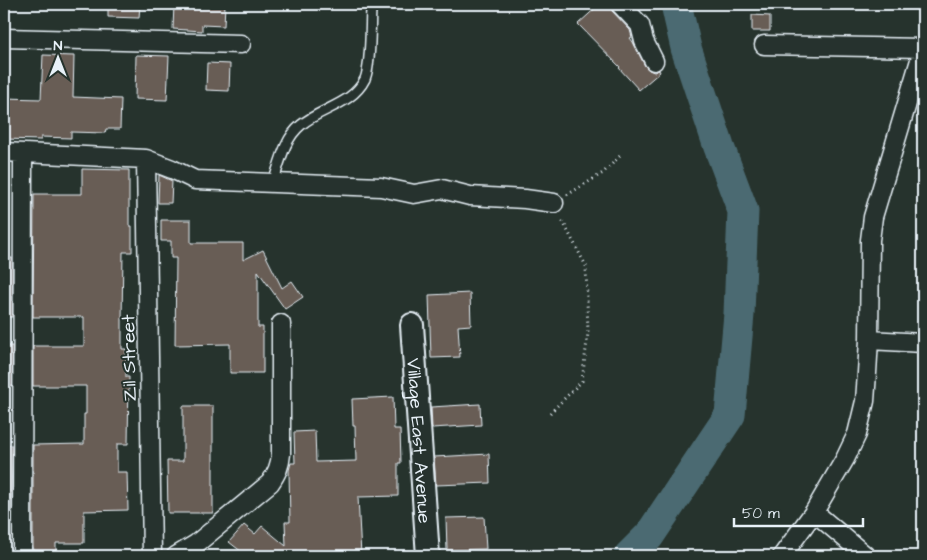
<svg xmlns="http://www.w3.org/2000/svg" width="927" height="560" viewBox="0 0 927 560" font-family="'Architects Daughter',sans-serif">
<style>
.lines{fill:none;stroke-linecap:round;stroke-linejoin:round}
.river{stroke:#4b6b72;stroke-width:31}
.building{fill:#685d55;stroke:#e8f1f8}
.service-casing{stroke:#e8f1f8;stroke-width:12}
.minor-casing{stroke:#e8f1f8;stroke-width:21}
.tertiary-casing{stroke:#e8f1f8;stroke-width:26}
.path{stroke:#e8f1f8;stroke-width:3;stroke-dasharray:1 4;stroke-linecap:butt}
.service{stroke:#26332d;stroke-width:9}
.minor{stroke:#26332d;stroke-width:18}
.tertiary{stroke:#26332d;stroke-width:22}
.labels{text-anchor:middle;stroke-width:4;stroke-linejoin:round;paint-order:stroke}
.street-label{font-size:19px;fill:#e8f1f8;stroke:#26332d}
</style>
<rect width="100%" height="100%" fill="#26332d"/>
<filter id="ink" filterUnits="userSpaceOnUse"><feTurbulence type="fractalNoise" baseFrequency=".02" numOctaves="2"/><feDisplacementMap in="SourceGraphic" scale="10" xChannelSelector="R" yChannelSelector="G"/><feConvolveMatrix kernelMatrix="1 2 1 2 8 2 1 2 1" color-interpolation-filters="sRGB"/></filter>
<g filter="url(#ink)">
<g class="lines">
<!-- river -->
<path class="river" d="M629,556L649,536L730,415L739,314L743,211L719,147L686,48L676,4"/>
</g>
<!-- building -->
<path class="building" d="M108,4H140L139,18L108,17Z
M174,4H225L224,26L202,25V31L173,29Z
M600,4H609L612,11L630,30L632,37L630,38L633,42L645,66L649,70L654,72L659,70L660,72L639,90L619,68L620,67L578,24Z
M752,15L770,16V31H752Z
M43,55L74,56L73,97L121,99L120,129H106L105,133L71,132V138L41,137V140L4,139V98L41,99Z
M136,55L169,56L167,100L135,99Z
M207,63L230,64L229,91L206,90Z
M82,169L129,170V226H132V252H123L122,320V349H126V377H129L128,444H117V472H127L128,510L84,511V543H56V556H33V445L84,444V414H86V386H33V346H84V317H33L34,194H82Z
M159,175L172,181L171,203H158Z
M161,220H191V243H243V260L263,250L282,288L292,281L303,297L285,309L258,271V327H263V373H230V344L175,345L176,258H171V241H161Z
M4,258H12V317H4Z
M470,293L471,325L458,326L460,357L431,358L429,295Z
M4,346H12V386H4Z
M393,397L394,429H400L401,463H398V496L358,497L361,556H247L229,542L244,525L255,534L262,526L286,546L285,522H290L289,470L291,463H295L294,432L315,431L316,462L356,461L355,426H353L352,399Z
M480,404L481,425L432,428L431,407Z
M183,406H213V513H168L167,461H183Z
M4,445H12L11,511H4Z
M489,454L490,483L436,485L434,457Z
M484,517L486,549L447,550L446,518Z"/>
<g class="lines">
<!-- service casing -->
<g class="service-casing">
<path id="service" d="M273,183C280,163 284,139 301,125C321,108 352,105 365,79C371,64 370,28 371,10L370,4"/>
</g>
<!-- minor casing -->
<g class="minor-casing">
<path id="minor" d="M620,4L640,25L644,41L654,61
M4,38L241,44
M764,45L923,48
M4,152L146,159L172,169L195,180L381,187L414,194L442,189L470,196L525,199L554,203
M146,159L152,556
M869,340L923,343
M814,512L866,556
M22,556L23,153
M176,556L196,544L270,483C277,473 280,466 281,454V324
M782,556L814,512L845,459L857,434L865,401L867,373L869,340L870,240L873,217L923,50"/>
</g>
<!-- tertiary casing -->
<g class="tertiary-casing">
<g id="tertiary">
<path id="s1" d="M412,325L428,556"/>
</g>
</g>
<!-- path -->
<path class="path" d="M567,195L603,173L621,155
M550,413L582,381L588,333L586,266L561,218"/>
<!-- service -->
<use href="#service" class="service"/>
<!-- minor -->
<use href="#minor" class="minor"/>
<!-- tertiary -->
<use href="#tertiary" class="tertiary"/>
</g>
</g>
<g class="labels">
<!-- street labels -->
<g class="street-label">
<text transform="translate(128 358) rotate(-91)" y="7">Zil Street</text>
<text dy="7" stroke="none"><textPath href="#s1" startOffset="116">Village East Avenue</textPath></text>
</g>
</g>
<!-- margin -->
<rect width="927" height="560" fill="none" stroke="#26332d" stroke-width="20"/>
<rect x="10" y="10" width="907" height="540" fill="none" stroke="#e8f1f8" stroke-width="2" filter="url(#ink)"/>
<!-- north arrow -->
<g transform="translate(58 58)" stroke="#26332d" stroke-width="4" paint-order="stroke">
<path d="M0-4L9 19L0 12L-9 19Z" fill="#e8f1f8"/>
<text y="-8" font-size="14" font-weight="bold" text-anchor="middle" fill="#e8f1f8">N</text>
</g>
<!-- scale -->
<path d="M734 518v8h129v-8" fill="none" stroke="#e8f1f8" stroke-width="2.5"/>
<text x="742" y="518" font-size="15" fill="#e8f1f8" stroke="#26332d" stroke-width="4" paint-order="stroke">50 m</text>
</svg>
